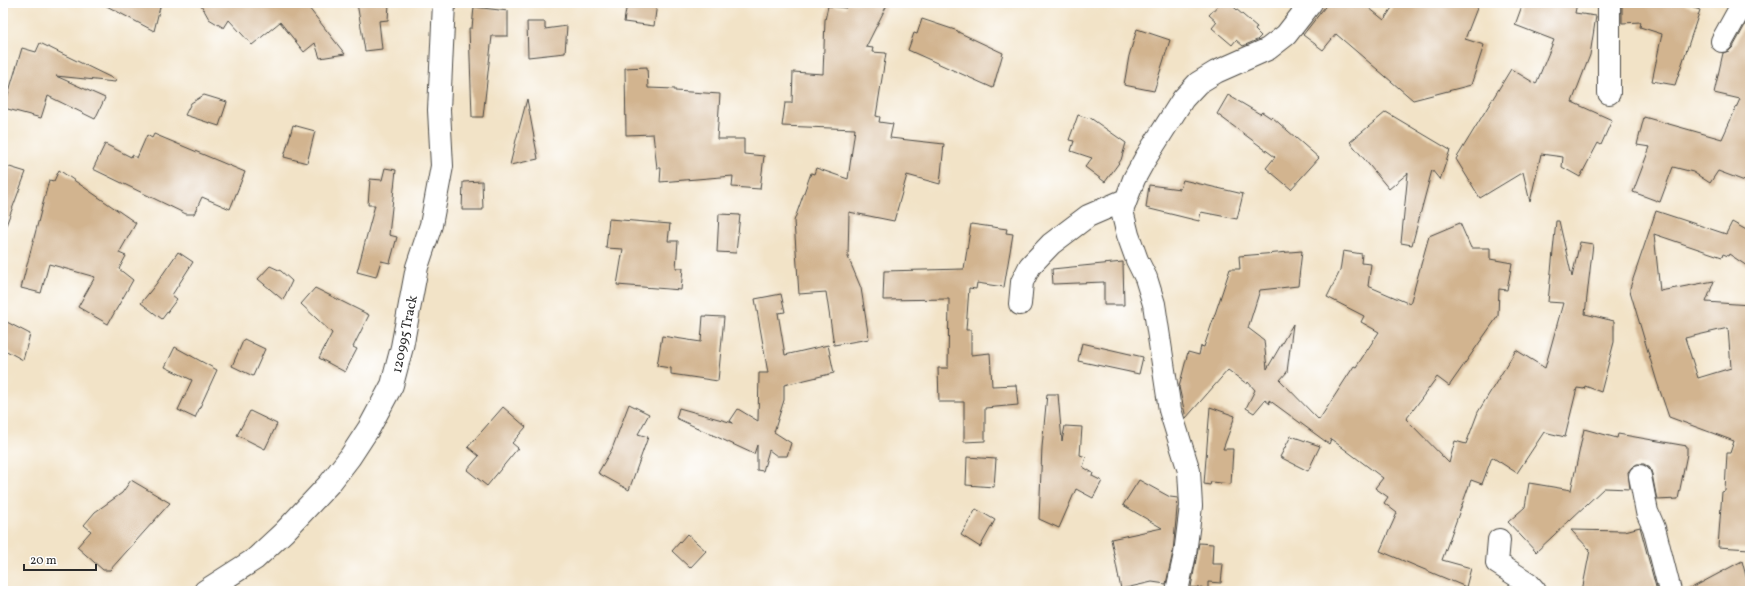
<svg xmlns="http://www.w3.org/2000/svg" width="1753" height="594" viewBox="0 0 1753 594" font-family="Vollkorn,serif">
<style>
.building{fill:#d2b48f;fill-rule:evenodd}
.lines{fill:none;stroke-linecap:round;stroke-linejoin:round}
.street-casing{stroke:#494742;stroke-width:24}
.street{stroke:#fff;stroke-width:22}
.labels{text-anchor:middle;stroke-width:3;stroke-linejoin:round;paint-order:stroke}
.street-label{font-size:14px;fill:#2b2b2b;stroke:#fff}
</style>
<rect width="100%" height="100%" fill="#fff"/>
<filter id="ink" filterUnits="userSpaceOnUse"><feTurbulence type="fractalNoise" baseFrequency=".025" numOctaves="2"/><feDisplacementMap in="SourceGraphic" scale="8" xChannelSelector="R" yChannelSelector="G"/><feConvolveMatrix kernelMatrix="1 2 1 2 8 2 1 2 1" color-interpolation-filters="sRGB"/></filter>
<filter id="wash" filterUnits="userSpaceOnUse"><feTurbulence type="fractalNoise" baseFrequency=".012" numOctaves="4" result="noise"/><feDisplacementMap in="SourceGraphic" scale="16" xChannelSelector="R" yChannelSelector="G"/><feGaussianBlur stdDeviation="0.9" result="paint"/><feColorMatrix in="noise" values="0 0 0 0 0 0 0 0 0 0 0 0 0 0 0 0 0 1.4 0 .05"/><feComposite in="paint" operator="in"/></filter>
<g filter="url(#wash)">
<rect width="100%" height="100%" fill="#f2e3c7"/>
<g id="blocks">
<!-- building -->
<path class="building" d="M101,3H161L154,31Z
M200,3H305L345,54L320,58L315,43L304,52L280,22L252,45L229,20L224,28L209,19Z
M357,3H389L388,20L379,21L382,49L365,51Z
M627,3H657L654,26L624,22Z
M848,3H888L866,47L873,48L872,52L886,53L876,116L880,117L879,122L893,124L890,138L944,144L940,184L907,175L894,221L849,212L848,257L861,288L869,339L834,345L826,292L799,294L794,221L811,173L814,174L816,168L848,179L855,129L782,126L785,103H792L793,72L823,74L825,20L828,6L846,8Z
M1220,3H1229L1257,27L1255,30L1261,36L1257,40L1243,46L1236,40L1232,45L1212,28L1217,22L1209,15Z
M1328,3H1363L1384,20L1395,3H1479L1465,39L1484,45L1471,85L1413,100L1336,34L1323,50L1303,35Z
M1523,3H1577L1575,13L1596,16L1590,55L1572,102L1612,120L1601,145L1598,143L1580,177L1562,167L1563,157L1541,154L1530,202L1523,172L1480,198L1456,159L1511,69L1536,84L1554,40L1515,25Z
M1622,3H1678L1700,10L1675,85L1652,81L1662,34L1640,27L1641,22L1622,23Z
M474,7L508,11V36H492L483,117H472L469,28H472Z
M1749,18L1750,183L1718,171L1710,183L1693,172L1673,167L1660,202L1633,192L1650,147L1637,145L1644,117L1722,139L1740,99L1714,93L1723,53L1729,51L1733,47Z
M922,19L958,31V32L1003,53L993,88L908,50L914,33L917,34Z
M527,22H545V29L567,26L565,53L528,57Z
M1137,29L1170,40L1154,91L1124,85L1129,56Z
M40,43L116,80L115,82L56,76L105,98L95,119L48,96L41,118L4,108L22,48L36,52Z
M647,67L648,88L675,89V91L720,94L717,139H744V154L764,156L760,189L732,187L733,176L660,182L661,168H657L653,134L626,135L625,68Z
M204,95L227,102L219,126L185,115L191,103Z
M1228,95L1260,114L1262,112L1271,118L1272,117L1319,158L1291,189L1266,168L1275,157L1217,114Z
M527,99L538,159L510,165L516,140Z
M1386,112L1450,150L1440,180L1432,170L1412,245L1401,243L1408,173L1389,189L1350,142Z
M1078,115L1088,118L1089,117L1126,143L1121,160L1105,182L1085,167L1092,158L1071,151L1074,141L1069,140Z
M293,125L315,131L307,163L284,157Z
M154,134L245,172L230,209L202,197L194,214H186L93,169L105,144L131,157L132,155L137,158L147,135L152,138Z
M3,165L26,172L5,228H3Z
M385,168L396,170L389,235L397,237L390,263L381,261L376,277L357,272L375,205H368L370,179L382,180Z
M59,170L136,223L119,253L126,256L119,269L133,280L108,324L78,307L95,277L49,264L41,293L21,288L49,180L54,181Z
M1183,180L1243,194L1237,219L1201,212L1199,221L1146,208L1149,185L1180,189Z
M482,181L483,210H462L463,182Z
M1656,211L1726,234L1732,222L1750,232V268L1729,254L1728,256L1723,254L1722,257L1654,234L1660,291L1714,281L1706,302L1750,305V549L1718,547L1722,492L1725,491L1727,453H1730L1734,441L1669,417L1657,382L1630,291V288ZM1728,328L1731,368L1698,378L1685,338Z
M719,214L740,215L736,253L717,252Z
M609,219L670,224L668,241H678L676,268H683L681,290L617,285L623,249L606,248Z
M1556,221H1559L1572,277L1580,242L1593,244L1585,314L1614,321V342L1601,392L1585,386L1584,389L1577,388L1565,437L1544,432L1517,473L1492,457L1482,484L1471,480L1442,560L1471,568L1466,587L1380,551L1397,513L1384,503L1388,497L1375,488L1383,478L1331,439L1329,444L1269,400L1270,404L1265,400L1254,413L1246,408L1255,390L1248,382L1247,384L1228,370L1186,418L1179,387L1188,352L1199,355L1201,346L1204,347L1230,269H1240L1239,256L1302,251L1298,286L1260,290L1248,328L1264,340L1267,369L1293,324L1287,372L1280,380L1319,420L1354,366L1356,367L1379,332L1361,322L1364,316L1327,297L1340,271L1343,251L1362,254L1361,263L1371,264L1368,286L1410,304L1429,236L1460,223L1471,248H1490V259L1512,263L1507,290L1499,289L1498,316L1449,386L1437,377L1411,413L1406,419L1449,463L1455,441L1466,444L1478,412L1516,350L1545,368L1563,303L1548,302Z
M971,224L1007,229L1006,233L1013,234L1004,287L977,283L976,289L969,288L966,330H971V355L990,353L992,386L1016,385L1018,405L985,408V441L964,442V402H939L938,368H948L949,299L883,300L884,271L964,269Z
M178,252L193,262L172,295L177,299L162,319L141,303L156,284Z
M1123,262L1124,305H1104V282L1053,284L1052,269Z
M270,266L281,271L292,281L283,300L258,279Z
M315,288L369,315L353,347L357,349L345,372L319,358L332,333L301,304Z
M781,294L785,312L778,313L785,355L828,345L834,373L784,385V400L774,432L791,443L787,456H777L769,450L763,471L757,470V445L754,454L676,418L679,408L733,423L730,421L738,409L758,421L759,373H768L755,299Z
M703,316L724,317L718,381L671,374V368L657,366L662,336L701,342Z
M3,320L30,334L23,360L3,349Z
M244,339L265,349L253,376L232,366Z
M1082,343L1143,357L1139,374L1078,361Z
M175,347L217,370L195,418L178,410L192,380L165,367Z
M1047,394H1058L1062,441L1065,426L1082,427L1080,455L1086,457L1083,467L1093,473L1092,476L1102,481L1093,498L1076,489L1059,528L1039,519L1042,447Z
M629,404L649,414L638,434L648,437L629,490L598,473L612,449Z
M503,407L526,427L512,443L518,448L487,486L467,470L479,456L468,447Z
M1210,407L1235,416L1223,449H1233L1231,484L1211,482L1210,485L1204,484Z
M250,411L277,424L265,449L237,435Z
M1584,429L1617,438L1618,434L1687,446V454L1678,499L1657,500L1652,474L1650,468L1644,464H1637L1632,467L1628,472L1630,489L1604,488L1536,552L1508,522L1525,507L1529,483L1571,490Z
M1291,436L1320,446L1308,471L1280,457Z
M967,457L996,459L994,487L966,485Z
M131,480L170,503L110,570H103L77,547L91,531L84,525L95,512L122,493Z
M1139,480L1170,497L1178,498L1173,552L1166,584L1152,582L1121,589L1111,539L1162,528L1123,505Z
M976,509L995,520L980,547L961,535Z
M1640,527L1657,591H1582L1590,550L1571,530L1625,531Z
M687,534L706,551L690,568L672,551Z
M1199,543L1213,544L1212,564H1223L1221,583L1208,582V589L1191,587Z
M1742,561L1750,591H1686Z"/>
</g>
</g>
<g filter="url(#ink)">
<use href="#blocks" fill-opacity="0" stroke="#494742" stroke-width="1"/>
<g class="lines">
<!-- street casing -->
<g class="street-casing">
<path id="street" d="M1722,41L1743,3
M1609,93V3
M1020,304L1022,282L1030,266L1051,244L1088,216L1125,200
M1640,476L1647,512L1654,528L1670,591
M1499,540L1497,563L1528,583L1535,591
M205,591L255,559L284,532L330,483L350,457L369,428L392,385L402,347L417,267L431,225L442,166L439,110L444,3
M1177,591L1185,554L1191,506L1189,471L1170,410L1154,304L1146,278L1137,260L1128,235L1122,211L1134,179L1145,159L1183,99L1198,83L1216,72L1268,49L1286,35L1311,3"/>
</g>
<!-- street -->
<use href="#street" class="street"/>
</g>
</g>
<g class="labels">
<!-- street labels -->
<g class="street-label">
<text transform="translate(404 334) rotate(-78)" y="5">120995 Track</text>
</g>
</g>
<!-- margin -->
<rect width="1753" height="594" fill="none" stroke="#fff" stroke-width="16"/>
<!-- scale -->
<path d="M24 564v6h72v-6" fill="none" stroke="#2b2b2b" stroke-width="2"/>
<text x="30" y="564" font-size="12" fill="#2b2b2b" stroke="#ffffff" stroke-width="3" paint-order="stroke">20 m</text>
</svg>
